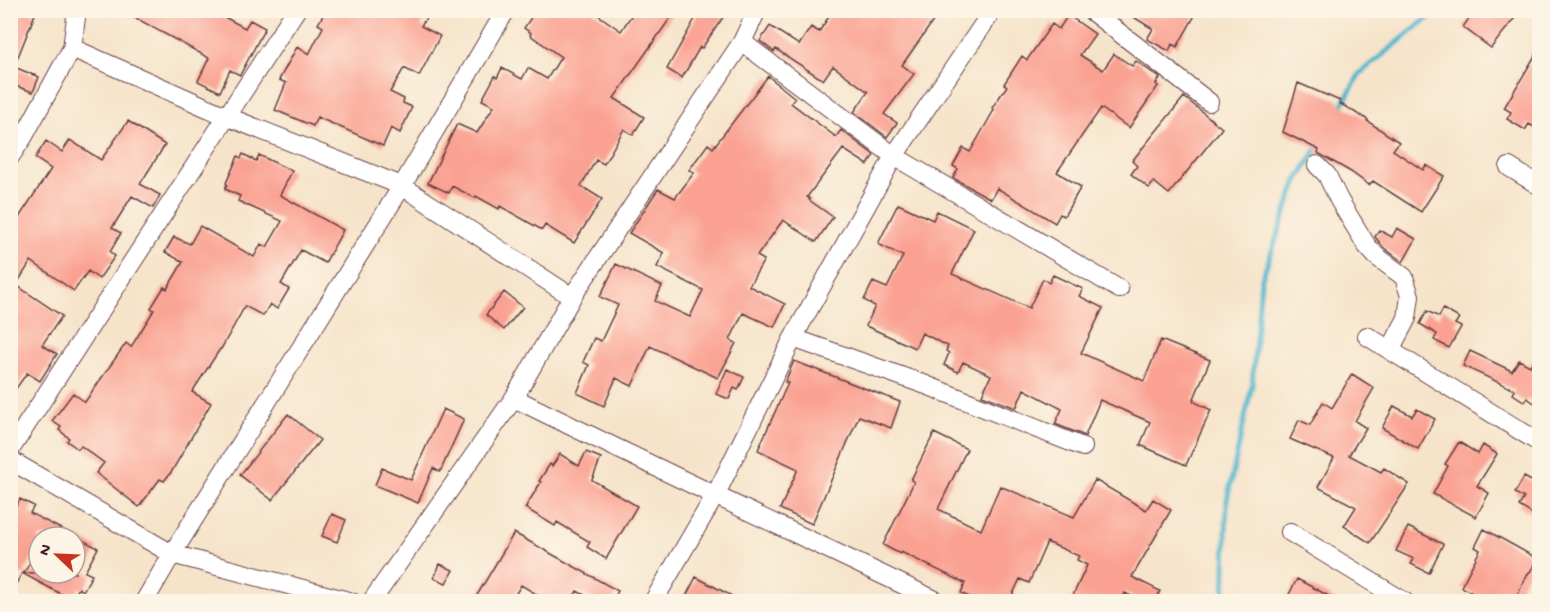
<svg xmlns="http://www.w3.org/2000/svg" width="1550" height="612" viewBox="0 0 1550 612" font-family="'Gochi Hand',sans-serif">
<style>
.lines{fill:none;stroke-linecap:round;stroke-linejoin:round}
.stream{stroke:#51b6cf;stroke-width:5}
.building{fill:#faa192;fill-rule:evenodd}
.street-casing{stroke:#643d43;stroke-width:20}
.street{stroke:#fff;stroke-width:18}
</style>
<rect width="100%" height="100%" fill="#fcf5e5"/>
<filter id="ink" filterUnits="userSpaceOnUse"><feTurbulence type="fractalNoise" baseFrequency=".0167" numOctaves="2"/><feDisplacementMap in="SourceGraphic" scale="12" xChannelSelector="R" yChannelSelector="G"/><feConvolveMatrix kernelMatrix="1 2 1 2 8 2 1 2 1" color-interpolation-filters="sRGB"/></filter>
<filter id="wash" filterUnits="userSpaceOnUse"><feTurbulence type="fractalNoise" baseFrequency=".008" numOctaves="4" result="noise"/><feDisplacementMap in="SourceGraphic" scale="24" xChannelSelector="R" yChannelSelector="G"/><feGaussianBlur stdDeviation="1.35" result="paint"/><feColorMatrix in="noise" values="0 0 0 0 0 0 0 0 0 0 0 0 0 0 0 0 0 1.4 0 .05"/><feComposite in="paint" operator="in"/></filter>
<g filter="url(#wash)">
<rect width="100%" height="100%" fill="#f6e4ca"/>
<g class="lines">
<!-- stream -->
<path class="stream" d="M1339,111L1360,73L1438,10
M1224,602L1227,500L1252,385L1261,281L1297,181L1319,145"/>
</g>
<g id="blocks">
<!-- building -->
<path class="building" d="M10,10H27L35,14L14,67L39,77L33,92L10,84Z
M121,10H211L245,28L250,20L265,28L240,75L230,70L220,92L198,81L209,58Z
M326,10H431L421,26L440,36L419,76L404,68L390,92L404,99L403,103L412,107L400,133L391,128L383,146L317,117L313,126L275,110L286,83L279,80L297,47L309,54L323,27L318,24Z
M536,10H591L621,31L635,10H676L614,98L644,117L633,135L624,129L604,164L596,160L581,186L602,199L574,243L545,225L542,230L500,206L499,209L476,196L475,198L452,186L449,193L428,183L457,124L477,133L494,106L482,100L495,76L497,78L502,68L522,79L528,68L547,79L561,57L530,35L531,33L524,28Z
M700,10H728L702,48L700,47L682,78L667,69Z
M833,10H941L902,65L914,74L884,114L897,123L887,137L854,112L868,92L833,66L823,80L776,49L774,52L760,41L770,26L799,45L811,27L819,32Z
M1122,10H1198L1177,47L1172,44L1169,51L1147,39L1153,29Z
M1475,10H1521L1491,48L1463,27Z
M1068,15L1095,34L1080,55L1103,70L1114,54L1132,66L1136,61L1160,78L1156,84L1158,86L1129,128L1101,108L1057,172L1081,187L1064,216L1060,214L1055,223L997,188L991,199L953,178L958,169L953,166L963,148L970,152L994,110L992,108L1007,86L1004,84L1022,56L1027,60L1052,24L1059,29Z
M1539,49V130L1529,124L1525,130L1507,119L1511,112L1504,108Z
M768,76L795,98L791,103L836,137L841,130L874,155L868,165L843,149L807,197L810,199L809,200L833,217L816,242L783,220L757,256L764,260L749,286L785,304L774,327L743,313L730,340L736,343L718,378L650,346L632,386L616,378L604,406L577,393L589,365L583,362L594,338L601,341L618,305L600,297L616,264L662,286L655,301L690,317L703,290L657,267L664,253L629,233L658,189L675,198L694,173L689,170L708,144L713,148Z
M1298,83L1340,101L1339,103L1368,120L1367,121L1399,142L1393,150L1423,170L1426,165L1444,176L1421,212L1373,181L1369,185L1351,172L1318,153L1319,150L1283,132Z
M1184,97L1222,128L1169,194L1154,182L1149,188L1131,174L1137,166L1132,161Z
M128,121L165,145L140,184L160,195L153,208L132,196L112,228L121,233L110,252L115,256L99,279L88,271L74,291L31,261L16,285L62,316L42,345L57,354L40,381L27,373L10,397V231L51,169L35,158L46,141L62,152L70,140L101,160Z
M243,154L256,161L259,155L292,171L280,195L343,230L325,263L301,250L281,284L289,289L277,309L270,304L263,316L245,306L221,349H220L192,392L211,403L172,471L164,481L160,479L139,507L96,473L104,463L81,446L78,449L67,441L69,438L59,430L61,427L52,421L73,393L85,402L126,343L131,347L154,310L151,308L164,287L167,289L183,262L165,252L174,237L190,244L200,226L254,257L261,244L267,247L282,221L238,201L240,196L225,189L227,184L226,183L238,156L241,158Z
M898,204L933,220L937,211L974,229L952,274L1029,308L1043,279L1049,283L1053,275L1083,289L1079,296L1103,308L1081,353L1144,381L1161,340L1210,360L1193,401L1211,410L1186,465L1140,445L1150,422L1100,400L1085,436L1055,424L1062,409L1024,389L1016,408L982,395L991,375L963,362L958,372L944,365L949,353L946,351L948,346L922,333L915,348L866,326L875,306L864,300L873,282L887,288L903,256L878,244Z
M1397,228L1416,239L1403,262L1384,248L1375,237L1379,230L1392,237Z
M504,292L523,307L504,330L486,315Z
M1443,309L1459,318L1455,324L1461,327L1449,348L1434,340L1437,334L1420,324L1427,311L1439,317Z
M1470,351L1512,371L1519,360L1530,366L1539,352V406L1527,398L1525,402L1513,394L1515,390L1463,366Z
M794,361L900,402L891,428L859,416L812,524L780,509L798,469L758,450L788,383L785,382Z
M727,369L744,377L738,390L734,388L729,399L716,394Z
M1352,374L1374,388L1355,421L1366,428L1349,455L1381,472L1384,468L1409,484L1370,543L1344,526L1356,507L1318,487L1334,458L1290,439L1299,420L1310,425L1323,402L1332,408Z
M1394,406L1412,416L1417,409L1435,419L1418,449L1382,428Z
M443,409L464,419L440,472L433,468L418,503L375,485L382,468L411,480Z
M288,414L320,440L272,500L240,475Z
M934,433L967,449L938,509L981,530L1000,486L1074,517L1095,480L1146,510L1153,499L1171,510L1132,577L1160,591L1155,602H1144L1125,593L1121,602H1070L1087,565L1077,560L1079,556L1047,542L1029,583L1020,579L1009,602H979L961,593L965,583L901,552L900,554L883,545L914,482L911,480Z
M1459,442L1478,454L1483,445L1497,454L1477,486L1489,493L1476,517L1433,494L1448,466L1445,464Z
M586,452L601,458L592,480L637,506L606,559L587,547L590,542L557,522L555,526L525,508L541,482L539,481L550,464L552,466L560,454L579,466Z
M1524,477L1539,485V518L1519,506L1524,498L1515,493Z
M20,499L34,506L30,513L98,548L85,572L92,575L83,591L79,588L72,600L22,573L10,595V503L16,506ZM39,537H75V573H24L39,546Z
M332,514L346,520L337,542L322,536Z
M1408,527L1443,544L1429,573L1411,564L1414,559L1396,551Z
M1484,529L1538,559L1530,572H1529L1513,602H1478L1480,597L1461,587L1480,550L1475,547Z
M514,533L618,591L612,602H598L577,591L571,602H550L521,585L511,602H473Z
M440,564L453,570L446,583L434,578Z
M696,577L743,602H683Z
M1297,579L1340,602H1285Z"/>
</g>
</g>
<g filter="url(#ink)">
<use href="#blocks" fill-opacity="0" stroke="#643d43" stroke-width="1.5"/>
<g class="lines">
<!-- street casing -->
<g class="street-casing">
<path id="street" d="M1090,10L1209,102
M742,42L894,156L1119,289
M72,48L228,117L402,186L572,297
M10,157L24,136L72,48L77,10
M1317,165L1327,175L1339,200L1367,246L1376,256L1404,277L1410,296L1407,318L1390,350
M1509,167L1540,186
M1367,336L1540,443
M793,338L926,385L1083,447
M514,398C655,468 798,534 939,602
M10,450L296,10
M10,460L172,554L352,602
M1290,532L1405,602
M144,602L172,554L402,186L506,10
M371,602L514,398L572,297L742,42L757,10
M653,602L716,494L793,338L894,156L993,10"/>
</g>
<!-- street -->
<use href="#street" class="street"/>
</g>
</g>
<!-- margin -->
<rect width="1550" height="612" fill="none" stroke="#fcf5e5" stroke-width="36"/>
<!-- north arrow -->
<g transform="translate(57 555) rotate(293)"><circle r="28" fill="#fcf5e5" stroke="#b59f9b" stroke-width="1.5"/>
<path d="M0-4.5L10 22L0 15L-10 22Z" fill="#c8321e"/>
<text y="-9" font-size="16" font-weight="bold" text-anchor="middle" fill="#4a1f2b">N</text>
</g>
</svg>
